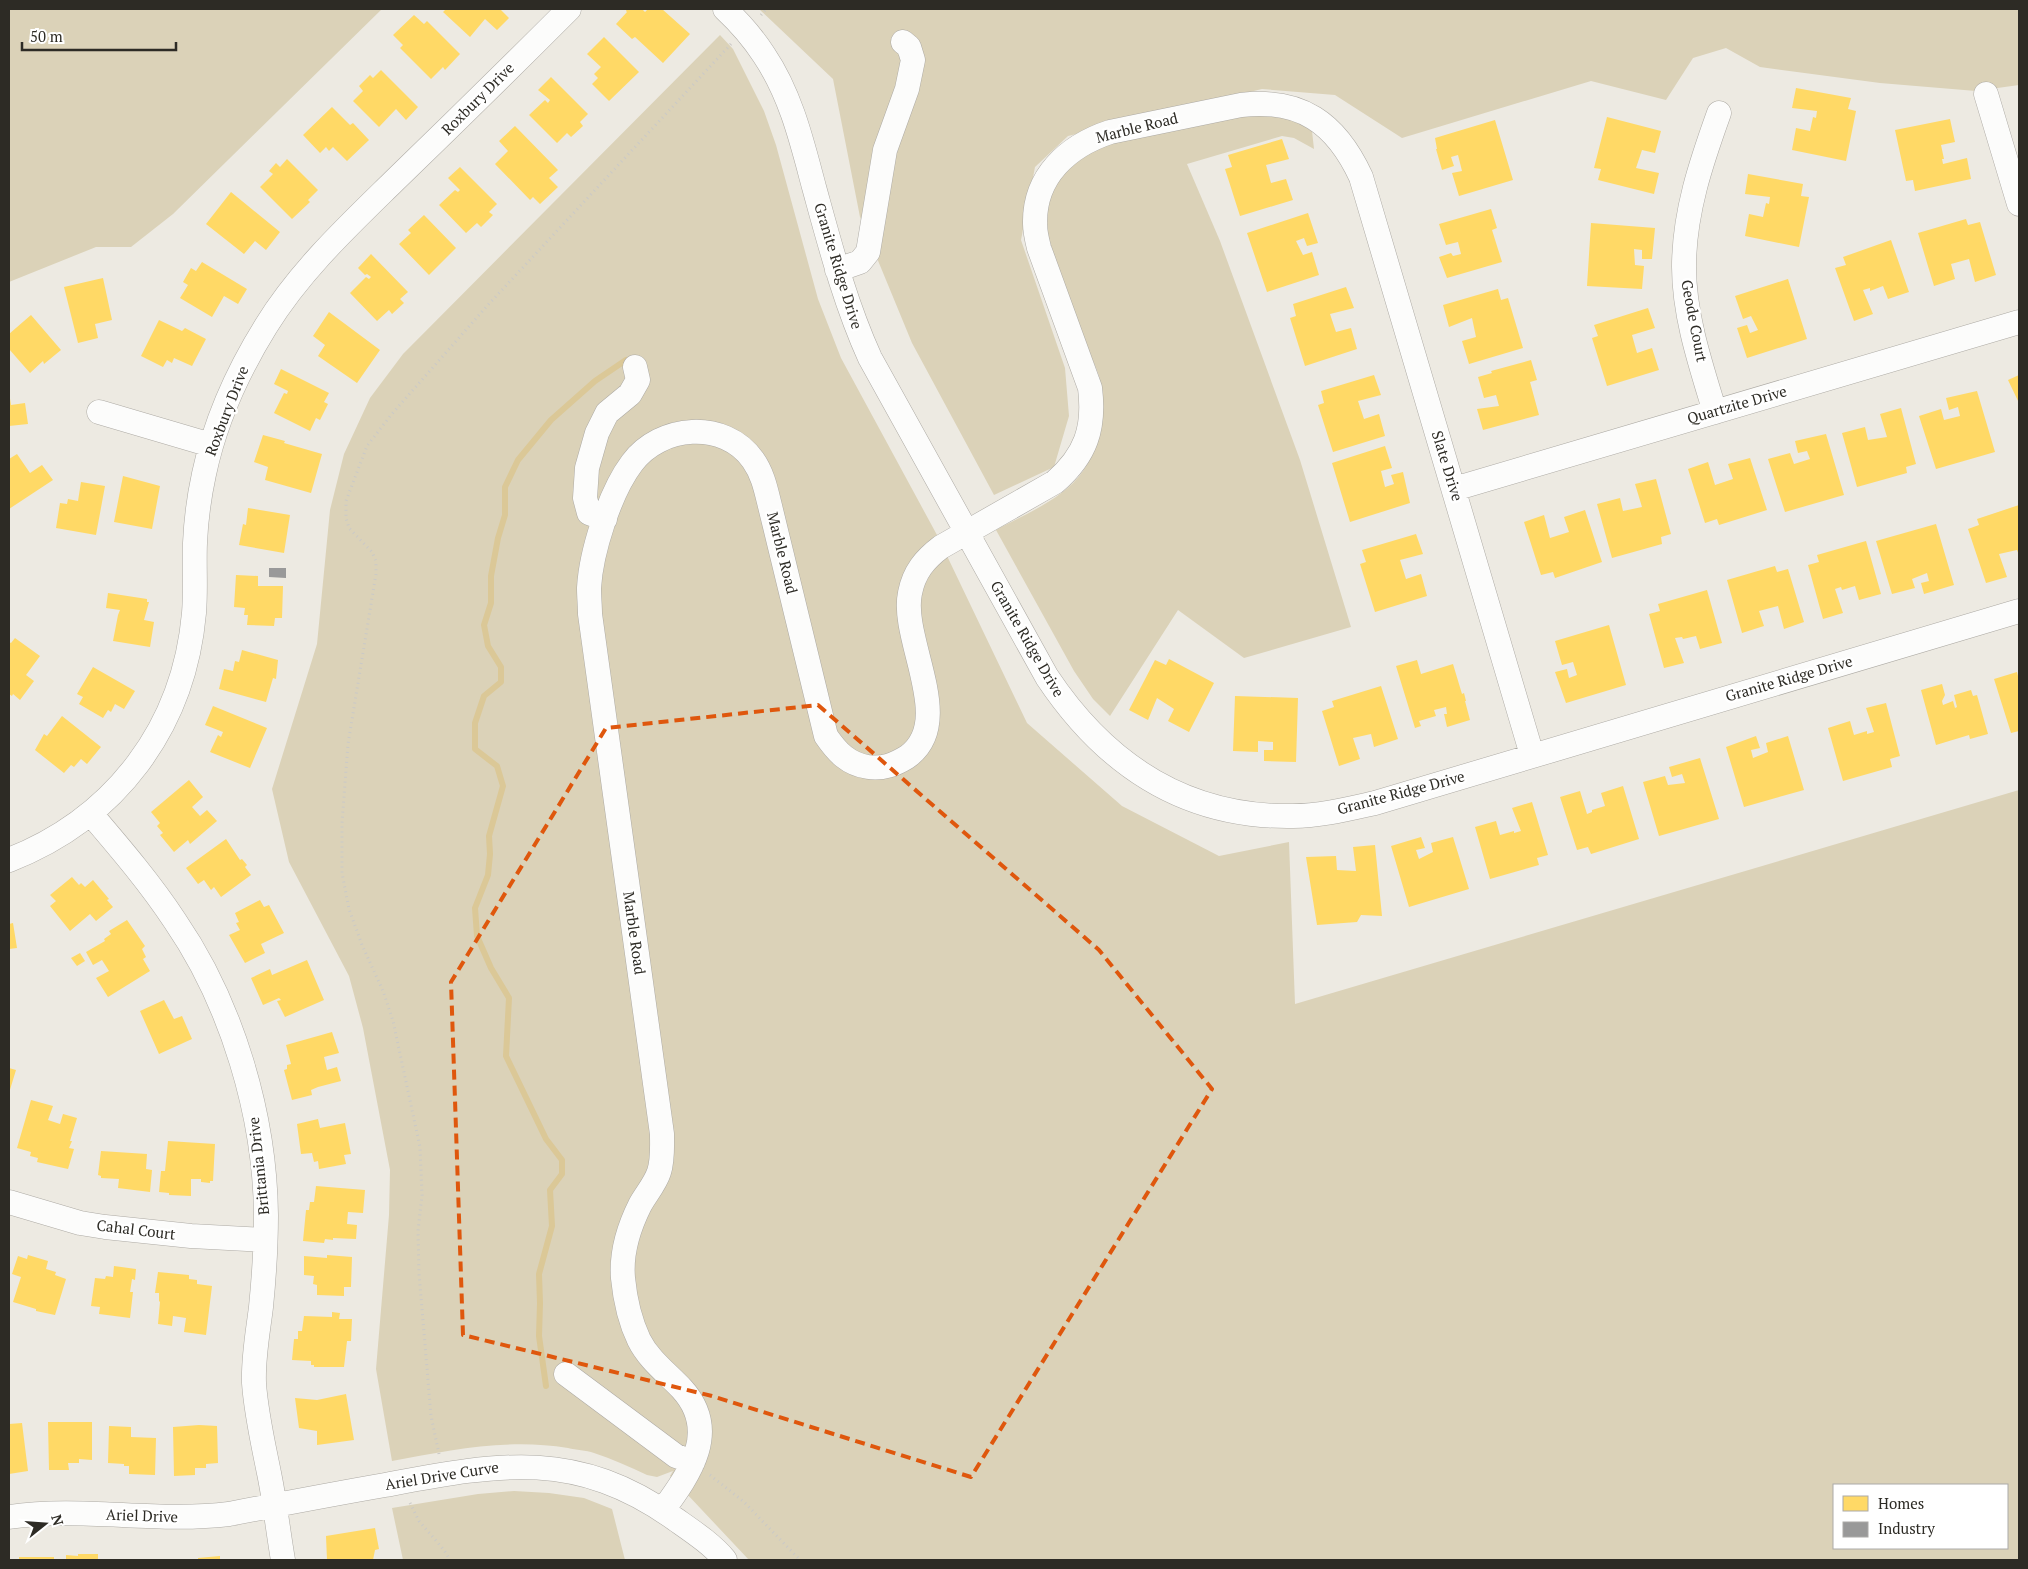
<svg xmlns="http://www.w3.org/2000/svg" width="2028" height="1569" viewBox="0 0 2028 1569" font-family="'PT Serif',serif">
<style>
.green{fill:#dbd2b8;fill-rule:evenodd}
.homes{fill:#ffd966}
.industry{fill:#999}
.lines{fill:none;stroke-linecap:round;stroke-linejoin:round}
.stream{stroke:#dbc897;stroke-width:6}
.minor-casing{stroke:#adaaa4;stroke-width:25}
.path{stroke:#cac9c7;stroke-width:3;stroke-dasharray:1 4;stroke-linecap:butt}
.minor{stroke:#fcfcfb;stroke-width:24}
.marked{fill:none;stroke:#df570d;stroke-width:4;stroke-dasharray:10 6;stroke-linejoin:round}
.labels{text-anchor:middle;stroke-width:5;stroke-linejoin:round;paint-order:stroke}
.street-label{font-size:15px;fill:#2d2b25;stroke:#fff}
</style>
<rect width="100%" height="100%" fill="#edeae2"/>
<!-- green -->
<path class="green" d="M9,9H382L173,214L131,247H96L9,282Z
M759,9H2019V85L1976,91L1880,83L1760,67L1726,48L1693,58L1666,100L1591,81L1402,138L1335,95L1262,89L1068,136L1035,167L1021,240L1065,368L1069,416L1054,467L994,495L912,343L860,217L833,79Z
M720,35L733,49L764,111L776,145L818,299L841,358L937,535L1027,723L1122,806L1219,856L1289,842L1295,1004L2019,790V1560H749L670,1476L673,1471L657,1477L647,1475C630,1467 612,1459 594,1453C586,1450 576,1450 568,1448C508,1438 450,1450 392,1461L376,1369L389,1215L390,1170L363,1028L349,976L289,862L272,789L317,644L330,510L344,454L370,398L403,354ZM1834,1485H2007V1548H1834Z
M1250,114C1276,114 1290,117 1312,131L1314,149L1294,138L1282,136L1187,164L1220,241L1300,460L1351,627L1244,658L1178,610L1110,716L1093,699L1074,671L996,530C1025,514 1064,499 1083,471C1101,444 1106,407 1099,376C1096,367 1091,357 1088,348C1060,278 1006,189 1102,145C1115,139 1132,138 1146,136C1181,129 1215,121 1250,114Z
M514,1491L549,1493L584,1498L612,1509L625,1560H403L392,1508L478,1494Z"/>
<!-- homes -->
<path class="homes" d="M446,9H500L509,18L497,30L485,19L470,37L443,12Z
M627,9H642L645,12L648,9H662L690,34L663,63L635,37L632,39L616,24L627,12L626,11Z
M414,15L424,24L427,21L460,54L445,70L443,67L431,79L400,48L403,45L393,35Z
M604,37L639,72L609,101L592,84L598,78L594,74L601,67L587,54Z
M381,70L418,107L406,120L396,109L379,127L353,101L363,91L359,86L370,75L373,78Z
M551,77L588,114L580,122L583,126L571,137L567,133L557,143L529,115L545,100L548,103L550,100L538,90Z
M1796,88L1851,98L1848,109L1856,111L1846,161L1792,150L1796,128L1810,131L1813,117L1816,118L1817,111L1792,108Z
M332,107L350,125L353,123L369,140L347,161L333,147L329,151L326,147L320,153L303,135Z
M1607,117L1661,131L1655,153L1642,150L1636,168L1659,173L1654,194L1598,180L1601,169L1594,168Z
M1950,119L1955,142L1941,145L1944,159H1942L1943,164L1967,158L1971,179L1915,191L1913,180L1906,181L1895,130Z
M1495,120L1513,180L1459,196L1452,173L1462,171L1458,155L1451,157L1454,166L1442,170L1436,149H1437L1435,138Z
M515,126L558,170L549,178L558,187L540,204L533,197L530,200L495,164L508,151L499,141Z
M1282,139L1289,159L1266,165L1271,183L1286,179L1293,200L1240,216L1225,169L1232,167L1228,155Z
M287,159L318,190L308,200L310,202L292,219L260,187L273,174L269,171L276,163L280,167Z
M460,167L497,204L489,212L493,215L481,227L477,223L466,233L439,205L455,190L458,192L460,190L448,178Z
M1748,174L1803,184L1801,196L1809,197L1799,247L1745,236L1749,214L1763,217L1766,203L1769,204L1770,197L1745,194Z
M231,192L280,232L266,250L255,241L244,254L206,224Z
M1491,209L1497,228L1492,230L1502,262L1447,278L1439,257L1451,253L1453,256L1461,254L1458,242L1446,245L1439,224Z
M1308,213L1318,243L1307,246L1304,238L1296,241L1303,255L1312,252L1319,275L1267,292L1247,233Z
M424,215L456,248L429,275L399,244L411,233L408,230Z
M1966,219L1968,225L1980,222L1996,275L1975,282L1969,259L1951,264L1955,279L1934,286L1918,233Z
M1591,223L1655,228L1652,259H1642V250L1634,249L1635,265L1644,266L1642,289L1587,286Z
M1891,240L1909,292L1888,299L1883,286L1870,291V288L1863,290L1873,314L1854,321L1835,268L1846,265L1843,257Z
M371,254L408,292L400,299L404,303L392,314L389,310L377,321L350,293L366,277L369,279L371,277L367,274L365,275L358,268Z
M202,262L247,289L238,304L224,296L212,317L180,298L188,285L183,282L191,268L196,271Z
M103,278L112,320L95,324L98,338L78,343L64,287Z
M1788,279L1807,339L1747,358L1737,328L1747,325L1750,333L1758,330L1751,316L1743,319L1735,296Z
M1346,287L1354,308L1330,314L1336,332L1351,328L1357,349L1305,366L1290,318L1296,316L1293,304Z
M1498,289L1501,300L1508,298L1523,348L1469,364L1462,341L1476,337L1472,318L1449,327L1443,305Z
M1648,308L1655,328L1632,335L1637,353L1652,348L1659,370L1607,386L1592,338L1598,336L1594,325Z
M329,312L380,350L357,383L318,356L325,345L313,336Z
M31,315L61,350L44,364L43,361L30,373L9,349V334Z
M159,320L182,331L185,328L206,339L192,366L174,358L172,363L167,360L163,367L141,356Z
M1531,360L1537,380L1530,382L1539,415L1483,430L1477,409L1499,406L1496,395L1484,398L1478,377L1492,373L1491,371Z
M281,369L329,393L324,402L328,404L320,420L316,418L310,431L274,413L284,393L287,394L288,391L274,384Z
M1374,375L1381,395L1358,401L1364,419L1379,414L1385,436L1333,452L1318,405L1324,403L1321,391Z
M2019,375V403L2008,380Z
M1977,391L1995,452L1936,469L1919,416L1941,409L1944,420L1960,416L1958,407L1949,410L1946,398Z
M9,392L11,405L25,403L28,424L9,426Z
M1901,408L1916,464L1906,467L1907,473L1857,487L1842,433L1865,427L1868,440L1887,437L1880,414Z
M1826,434L1844,495L1785,512L1768,459L1790,453L1794,464L1810,459L1807,451L1798,453L1795,441Z
M263,435L285,441L284,443L322,454L311,493L265,480L268,467L254,462Z
M1385,446L1392,468L1381,471L1385,487L1394,484L1391,475L1403,472L1410,503L1350,522L1332,463Z
M17,454L30,473L42,465L53,480L9,509V459Z
M1750,458L1767,510L1719,525L1717,519L1705,523L1688,469L1708,462L1715,485L1733,479L1728,464Z
M123,476L160,486L152,529L114,522Z
M1656,479L1671,534L1661,537L1662,544L1612,558L1597,504L1620,498L1623,511L1642,507L1635,484Z
M81,482L105,486L96,535L56,528L60,503L67,504L68,499L78,501Z
M2019,505V555L2017,550L1999,554L2007,577L1986,583L1968,529L1979,525L1977,519Z
M248,508L290,515L284,553L239,545L243,524L246,525Z
M1585,510L1602,562L1555,578L1553,572L1541,575L1524,522L1544,515L1550,538L1569,532L1564,517Z
M1936,524L1954,585L1924,594L1921,583L1929,581L1927,573L1912,579L1915,588L1892,594L1876,541Z
M1416,534L1423,554L1400,560L1406,579L1421,574L1427,596L1375,612L1360,564L1366,562L1362,550Z
M1866,541L1881,594L1859,600L1855,586L1842,590L1841,587L1835,589L1843,613L1823,619L1808,565L1819,562L1817,555Z
M1775,566L1777,572L1788,569L1804,622L1784,629L1778,606L1759,611L1764,626L1742,633L1727,580Z
M236,575L258,576V586H283L282,618H275L274,626L247,625L248,615H244L245,608L234,607Z
M1707,590L1722,643L1700,649L1696,636L1683,639L1682,637L1675,638L1684,663L1664,668L1649,614L1660,611L1658,604Z
M108,593L147,599V602H149L144,620L154,622L150,647L113,641L118,615L120,610L106,608Z
M1609,625L1626,685L1566,703L1555,672L1567,669L1569,678L1577,675L1573,662L1562,665L1555,641Z
M15,638L40,656L26,675L34,681L20,700L13,694L12,696L9,694V642L11,643Z
M242,650L278,660L276,679L273,678L266,702L219,689L224,669L233,671L235,661L239,662Z
M1169,659L1214,683L1189,732L1168,721L1174,709L1157,698L1148,720L1129,710L1155,660L1166,665Z
M1417,660L1421,674L1453,664L1462,694L1464,693L1466,701H1465L1470,720L1447,727L1444,714H1447L1446,707L1434,710L1436,716L1419,721L1421,726L1415,728L1396,666Z
M93,667L135,691L124,709L115,704L111,712L108,710L103,718L79,704L83,697L77,694Z
M2017,672L2019,680V731L2011,733L1994,679Z
M1942,684L1945,695L1942,701L1943,705L1953,701L1955,708L1957,707L1954,695L1971,690L1973,696L1977,695L1988,734L1970,739L1969,735L1936,745L1921,690Z
M1381,686L1398,739L1374,747L1371,734L1353,738L1360,759L1339,766L1322,711L1334,707L1332,701Z
M1235,696L1298,698L1296,762L1264,761V750H1273V742L1258,741V752L1233,751Z
M1886,703L1900,756L1890,759L1892,767L1843,781L1828,728L1850,721L1854,735L1867,731V734L1874,732L1866,708Z
M213,706L267,728L250,768L210,752L218,735L221,737L223,732L205,725Z
M62,716L101,747L87,764L81,759L74,767L71,765L64,773L35,750L44,734L47,736Z
M1756,736L1760,748L1751,750L1753,758L1768,752L1766,743L1788,736L1804,790L1744,807L1726,747Z
M1700,758L1719,819L1659,836L1643,782L1665,776L1668,785L1685,783L1682,774L1672,777L1669,767Z
M189,780L203,797L192,807L200,816L207,810L217,821L190,844L188,840L174,852L160,835L163,833L157,826L160,823L151,812Z
M1623,786L1639,839L1591,854L1588,847L1577,850L1560,797L1580,791L1587,814L1592,812V810L1605,806L1601,793Z
M1532,802L1548,855L1537,858L1539,865L1490,879L1475,827L1496,821L1500,835L1514,831V833L1521,831L1512,808Z
M1421,837L1425,848L1416,850L1419,859L1433,852L1431,843L1453,837L1469,889L1409,907L1391,846Z
M226,839L240,860L242,859L247,865L245,867L251,875L221,897L214,887L211,890L204,880L198,884L186,868Z
M1375,845L1382,916L1361,915L1357,922L1317,925L1306,857L1336,856L1337,870L1356,871L1353,847Z
M72,877L79,885L81,883L85,887L93,880L109,899L107,900L113,907L96,921L90,914L70,931L50,906L56,901L50,895Z
M260,900L264,907L269,905L284,933L261,944L265,953L245,963L229,935L240,930L236,923L239,922L235,913Z
M127,920L145,946L142,949L146,957L143,959L150,971L108,997L96,978L109,971L102,960L93,965L86,952L105,941L104,939L111,934L109,931Z
M13,923L17,948L9,949V924Z
M80,953L85,961L77,966L71,958Z
M307,960L324,1000L285,1017L277,1001L281,1000L279,998L263,1005L251,978L270,969L272,975Z
M164,1000L174,1019L182,1016L192,1039L159,1054L140,1011Z
M332,1032L339,1053L324,1057L327,1070L337,1067L341,1081L318,1087L311,1090L312,1095L292,1100L284,1070L287,1069V1065L291,1064L286,1045Z
M9,1068L16,1070L9,1093Z
M31,1100L53,1106L48,1120L60,1124L63,1114L77,1118L70,1141H72L69,1148L74,1149L68,1169L37,1162L38,1158L30,1156L31,1152L17,1148Z
M318,1119L320,1128L345,1123L351,1154L344,1155L346,1164L319,1169L318,1161L314,1162L312,1153L301,1154L297,1124Z
M168,1141L215,1144L213,1181H210V1183L201,1182V1179H191V1196L169,1195V1193L159,1192L161,1171H165Z
M101,1151L147,1154L146,1169L152,1170L150,1192L118,1188L119,1179L101,1178V1176L98,1175Z
M316,1186L365,1190L363,1213L348,1212L347,1224L357,1225L356,1239L333,1238V1240L325,1239L324,1243L303,1241L306,1210H309L310,1202H314Z
M28,1255L48,1261L46,1269L56,1272L55,1275L66,1279L55,1315L36,1311V1309L13,1302L21,1277L12,1274L18,1256L27,1259Z
M327,1255L352,1257L351,1287H344V1296L317,1295V1285L313,1284L314,1276L304,1275V1256L327,1258Z
M114,1266L136,1269L135,1280L132,1279L130,1292H133L130,1318L99,1314L100,1307L91,1306L95,1278L105,1279L106,1276L113,1277Z
M158,1272L189,1275V1279L197,1280V1284L212,1286L206,1335L184,1332L186,1318L173,1316L172,1326L158,1324L160,1302L159,1301V1293H155Z
M332,1312L340,1313L339,1319H352L351,1341H347L344,1367H314V1365H311V1361L292,1360L294,1339H298V1331H302L304,1316L332,1317Z
M346,1394L354,1440L317,1445V1431L299,1428L295,1398L317,1400Z
M48,1422H92V1460L79,1459V1463H68L69,1470H49Z
M22,1423L28,1471L9,1474V1424Z
M199,1425L217,1426L218,1463L206,1464V1468H195V1475L174,1476L173,1427Z
M109,1426L131,1427V1437L156,1438L155,1475L129,1474V1466H124V1464L108,1463Z
M375,1528L379,1549L375,1550L373,1560H327L326,1536Z
M78,1554H98V1560H66V1555L78,1556Z
M220,1556V1560H198V1558Z
M19,1557H54V1560H19Z"/>
<!-- industry -->
<path class="industry" d="M269,568H286V578L269,577Z"/>
<g class="lines">
<!-- stream -->
<path class="stream" d="M546,1386L539,1336L540,1303L539,1274L552,1226L550,1190L562,1174V1160L546,1139L506,1056L509,998L491,968L477,936L475,908L488,875L490,854L489,836L503,786L497,766L475,749V723L484,696L501,682V667L488,646L484,625L491,603V576L498,538L505,515V487L518,460L551,420L595,381L626,360"/>
<!-- minor casing -->
<g class="minor-casing">
<path id="minor" d="M725,9C740,23 753,38 764,55C791,95 802,142 814,187C830,245 845,303 870,358L1047,677C1105,764 1184,818 1293,816C1320,816 1348,809 1375,803L2019,611
M1986,94L2019,204
M837,270L860,262L868,252L885,150L907,89L913,60L909,47L903,42
M99,412L211,445
M1715,412C1701,366 1684,316 1684,267C1684,213 1701,163 1719,113
M1454,489L2019,322
M605,519L589,513L585,498L587,468L597,433L607,413L630,394L638,380L635,367
M91,814C120,848 150,883 175,921C232,1004 265,1115 266,1215C266,1246 264,1277 261,1307C258,1332 253,1357 254,1383C256,1413 263,1443 269,1473C275,1502 278,1531 283,1560
M9,860C116,818 184,727 194,613C196,590 194,566 195,543C196,520 199,497 204,474C215,422 238,371 266,326C300,271 347,227 393,182C452,125 511,67 569,9
M9,1202L80,1223L105,1227L191,1236L265,1240
M566,1374L676,1456L693,1462
M663,1510C690,1473 720,1431 682,1389C667,1373 649,1360 639,1340C630,1321 625,1299 623,1278C621,1254 629,1227 640,1205C646,1194 655,1184 659,1172C663,1160 662,1147 662,1134L590,614C590,606 589,597 589,588C591,552 610,492 632,463C660,425 724,419 753,460C763,474 766,490 770,506L826,736C837,752 848,764 868,767C883,769 894,765 907,757C957,722 900,640 910,593C914,572 925,559 941,547L1055,482C1086,455 1095,428 1090,388L1039,248C1037,240 1035,232 1035,224C1034,176 1068,146 1110,132L1241,105C1301,98 1336,123 1361,177L1532,755
M9,1517C82,1506 155,1523 229,1514C281,1504 333,1494 385,1485C498,1464 575,1448 675,1519C692,1531 712,1544 725,1560"/>
</g>
<!-- path -->
<path class="path" d="M761,15L766,9
M439,1454L431,1416L419,1273L418,1231L422,1195L420,1147L393,1021L383,991L362,945L349,909L342,873V823L348,744L376,574V561L372,552L349,528L346,518V501L367,446L391,415L487,306L731,44
M710,1475L744,1502L800,1560
M410,1503L419,1521L444,1550L450,1560"/>
<!-- minor -->
<use href="#minor" class="minor"/>
</g>
<!-- marked area -->
<path class="marked" d="M818,705L1099,950L1212,1089L971,1477L712,1396L463,1335L451,982L606,728Z"/>
<g class="labels">
<!-- street labels -->
<g class="street-label">
<text transform="translate(478 99) rotate(-45)" y="5">Roxbury Drive</text>
<text transform="translate(1137 128) rotate(-14)" y="5">Marble Road</text>
<text transform="translate(838 266) rotate(73)" y="5">Granite Ridge Drive</text>
<text transform="translate(1694 321) rotate(79)" y="5">Geode Court</text>
<text transform="translate(1737 405) rotate(-16)" y="5">Quartzite Drive</text>
<text transform="translate(227 411) rotate(-69)" y="5">Roxbury Drive</text>
<text transform="translate(1447 466) rotate(73)" y="5">Slate Drive</text>
<text transform="translate(782 553) rotate(76)" y="5">Marble Road</text>
<text transform="translate(1027 639) rotate(60)" y="5">Granite Ridge Drive</text>
<text transform="translate(1789 679) rotate(-16)" y="5">Granite Ridge Drive</text>
<text transform="translate(1401 793) rotate(-15)" y="5">Granite Ridge Drive</text>
<text transform="translate(634 933) rotate(82)" y="5">Marble Road</text>
<text transform="translate(259 1166) rotate(-96)" y="5">Brittania Drive</text>
<text transform="translate(136 1230) rotate(7)" y="5">Cahal Court</text>
<text transform="translate(442 1476) rotate(-9)" y="5">Ariel Drive Curve</text>
<text transform="translate(142 1516) rotate(2)" y="5">Ariel Drive</text>
</g>
</g>
<!-- border -->
<rect width="2028" height="1569" fill="none" stroke="#2d2b25" stroke-width="20"/>
<!-- legend -->
<rect x="1833" y="1484" width="175" height="65" fill="#ffffff" stroke="#abaaa8"/>
<rect x="1843" y="1496" width="25" height="15" fill="#ffd966" stroke="#abaaa8"/>
<text x="1878" y="1509" font-size="15" fill="#2d2b25">Homes</text>
<rect x="1843" y="1522" width="25" height="15" fill="#999999" stroke="#abaaa8"/>
<text x="1878" y="1534" font-size="15" fill="#2d2b25">Industry</text>
<!-- north arrow -->
<g transform="translate(45 1524) rotate(73)" stroke="#ffffff" stroke-width="4" paint-order="stroke">
<path d="M0-4L9 19L0 12L-9 19Z" fill="#2d2b25"/>
<text y="-8" font-size="14" font-weight="bold" text-anchor="middle" fill="#2d2b25">N</text>
</g>
<!-- scale -->
<path d="M22 42v8h154v-8" fill="none" stroke="#2d2b25" stroke-width="2.5"/>
<text x="30" y="42" font-size="15" fill="#2d2b25" stroke="#ffffff" stroke-width="4" paint-order="stroke">50 m</text>
</svg>
